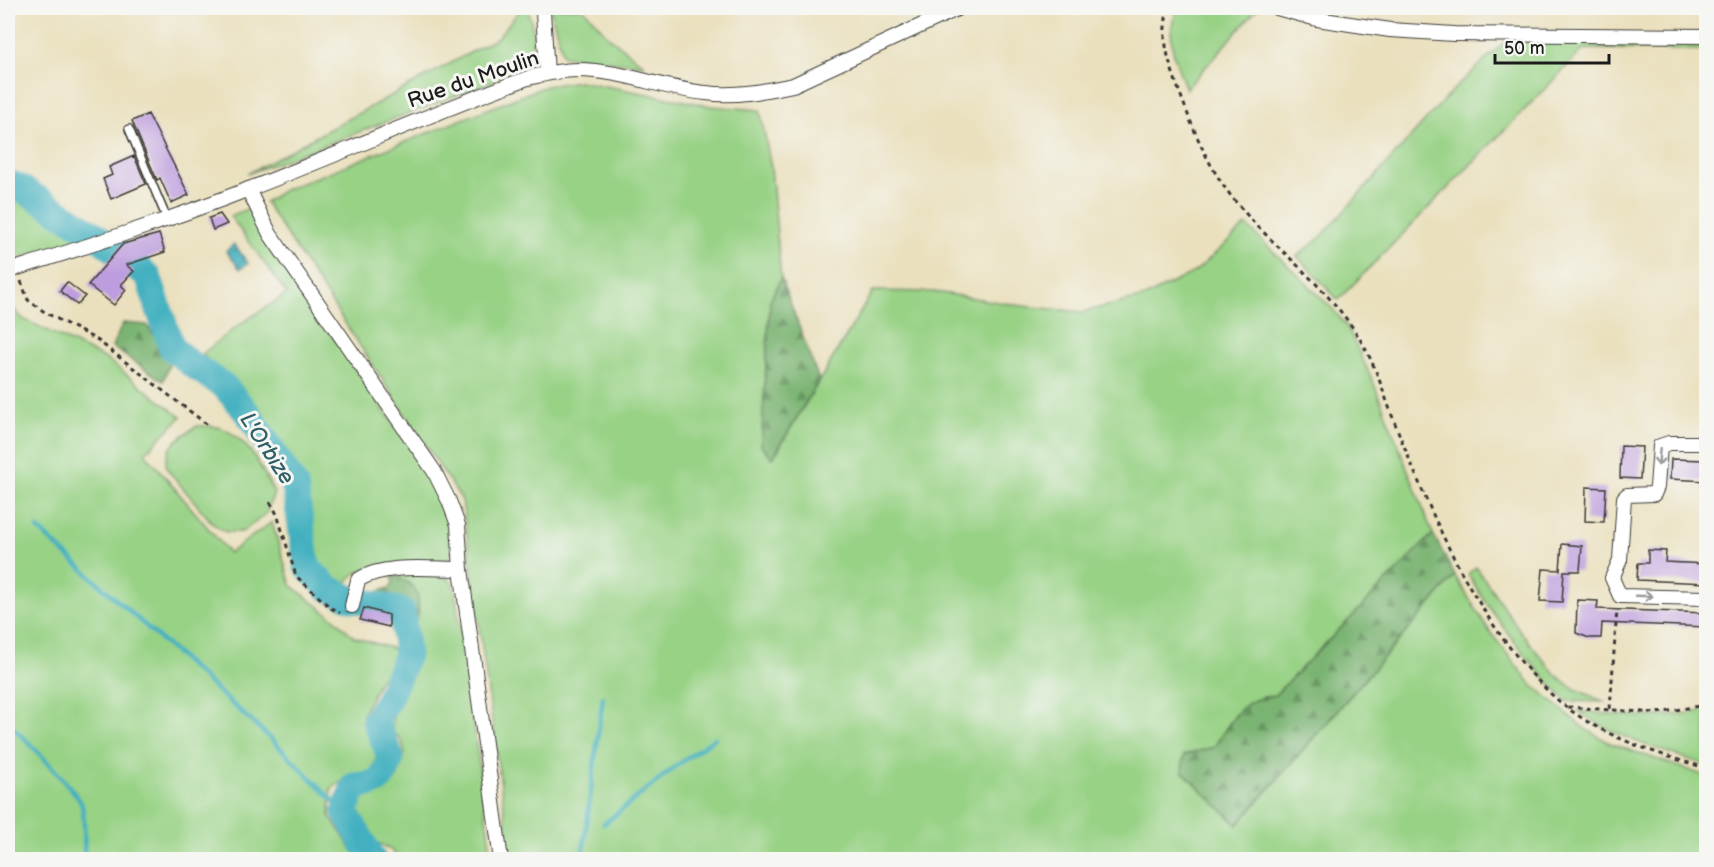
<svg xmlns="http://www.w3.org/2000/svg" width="1714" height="867" viewBox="0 0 1714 867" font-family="'Balsamiq Sans',sans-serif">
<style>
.grass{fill:#98d285;stroke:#5a7750;stroke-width:1.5}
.forest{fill:url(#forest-firs);stroke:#4b6847;stroke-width:1.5}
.water{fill:url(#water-waves);stroke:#30666e;stroke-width:1.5}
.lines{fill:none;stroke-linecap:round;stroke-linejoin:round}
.stream{stroke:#43b0c0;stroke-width:4.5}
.river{stroke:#43b0c0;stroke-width:27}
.building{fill:#be9dde}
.lane-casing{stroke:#3b3934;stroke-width:10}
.street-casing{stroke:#3b3934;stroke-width:16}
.path{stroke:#3b3934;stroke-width:3;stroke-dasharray:4.5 4.5;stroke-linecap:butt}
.lane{stroke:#fff;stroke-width:7}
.street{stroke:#fff;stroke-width:14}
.oneway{stroke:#999}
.labels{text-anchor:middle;stroke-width:6;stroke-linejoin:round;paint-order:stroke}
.street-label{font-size:21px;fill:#1c1c1c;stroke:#f6f6f2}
.water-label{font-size:22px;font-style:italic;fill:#2e5f66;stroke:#f6f6f2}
</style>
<defs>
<pattern id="forest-firs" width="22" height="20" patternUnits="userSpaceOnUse" patternTransform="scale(1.5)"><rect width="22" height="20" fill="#7ab472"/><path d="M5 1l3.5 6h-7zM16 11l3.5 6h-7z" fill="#63925d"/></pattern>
<pattern id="water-waves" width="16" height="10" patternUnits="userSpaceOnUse" patternTransform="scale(1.5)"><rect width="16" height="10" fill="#43b0c0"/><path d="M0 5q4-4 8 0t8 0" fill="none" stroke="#378e9b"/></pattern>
</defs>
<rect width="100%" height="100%" fill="#f6f6f2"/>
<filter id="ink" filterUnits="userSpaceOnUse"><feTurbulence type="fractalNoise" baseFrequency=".0167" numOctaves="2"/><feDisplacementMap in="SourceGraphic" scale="12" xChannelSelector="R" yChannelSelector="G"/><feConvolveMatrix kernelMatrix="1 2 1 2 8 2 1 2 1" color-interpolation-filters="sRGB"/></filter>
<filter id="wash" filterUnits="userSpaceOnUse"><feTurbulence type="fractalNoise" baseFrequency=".008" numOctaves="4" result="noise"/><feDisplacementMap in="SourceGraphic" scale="24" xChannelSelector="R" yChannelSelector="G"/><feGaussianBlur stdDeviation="1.35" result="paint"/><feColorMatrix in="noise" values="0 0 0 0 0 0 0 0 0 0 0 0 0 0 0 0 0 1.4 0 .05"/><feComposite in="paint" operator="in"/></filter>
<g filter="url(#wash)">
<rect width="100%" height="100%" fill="#eae0bd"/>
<!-- grass -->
<path class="grass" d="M521,8H527C538,39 535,44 519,72L247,174L497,38L520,10Z
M550,8H583L608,36L644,65L563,56Z
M1178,8H1258L1186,89C1175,61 1164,37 1178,8Z
M1507,40H1706V50L1584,49L1338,300L1297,256L1321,237L1452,91Z
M579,81L711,106L760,110L771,167L781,278L770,301L773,458L873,291L936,292L1023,306L1082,312L1145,297L1196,271L1246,225L1332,308L1347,327L1372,379L1433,534L1274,696C1241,697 1230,722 1214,747L1184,755L1182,771L1238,825L1455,576L1490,632L1531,684L1585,729L1612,744L1706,776V859H511L462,500L265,202L284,190L546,86Z
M16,197L83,239L8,261V226Z
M250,208C288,274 332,335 375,398C401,435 430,472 449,513C454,524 455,542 451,554C443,579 363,547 345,586L330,580L315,561L303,485L260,418L237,388L202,354L240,324L287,294L230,216Z
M8,303L23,319L106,359L181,417L145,453L229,553L272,522L291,585L336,620L354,637L404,652L379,681L363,714C371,736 389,762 362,777C356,780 350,779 344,781C339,783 335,786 331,789L330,816L358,859H8Z
M197,426C204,426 214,425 221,428C249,439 261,467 274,493L266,514L242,532H226L213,524L167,469C162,448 181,436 197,426Z
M1476,567L1523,635L1556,675L1575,689L1605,702L1566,701C1529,662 1495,620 1468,574Z
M392,576C406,576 436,572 448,579C453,581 453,587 455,592L492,859H400L390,849L376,842L362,825L354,808L356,795L388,787L397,778L405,753L400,738L392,733C390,712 408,673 412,649C414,634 410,627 419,613L410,584Z
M1706,710V765C1663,751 1615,738 1578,711C1620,716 1664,720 1706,710Z"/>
<!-- forest -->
<path class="forest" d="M781,278L819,380L773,458L761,446L770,301Z
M123,323L147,325L171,360L163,381L112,347Z
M1433,534L1455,576L1237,825L1182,771L1184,755L1214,747C1231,722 1241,697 1274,696Z
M392,576C398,578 405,580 410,584C423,594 419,612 412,624L408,609L373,598V593L389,588L393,583Z"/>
<!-- water -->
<path class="water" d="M234,244L248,263L240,269L226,251Z"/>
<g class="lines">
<!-- stream -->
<path class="stream" d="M38,529L270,738L345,812
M8,724C20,732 75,790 81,803C86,818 84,844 84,860
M604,824L676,766L715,738
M582,860L603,697
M1697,860L1706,848"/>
<!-- river -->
<path class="river" d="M8,183L19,187L94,234L148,276L172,348L191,364L224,386L249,415L295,486L307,567L328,588L349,598L402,611L407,655L388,700L375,721L391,758C381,783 380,783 354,786L345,812L373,860"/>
</g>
<g id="blocks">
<!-- building -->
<path class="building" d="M148,114L189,195L171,203L160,178L157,180L132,121Z
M134,156L146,184L111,199L103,179L112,175L109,167Z
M220,214L227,224L213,230L209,218Z
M159,234L165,252L126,265L134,271L121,285L126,290L114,305L88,285L123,244Z
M67,282L85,296L77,305L60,291Z
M1621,446L1642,447L1640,479L1620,478Z
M1671,459L1707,460V481L1670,479Z
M1586,487L1606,488L1604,522L1585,521Z
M1562,544L1582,546L1580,571H1564L1562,602L1540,601L1543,569L1560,570Z
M1648,550L1666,551L1665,562L1707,564V583L1637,580L1638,563H1648Z
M1577,600L1598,601L1597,609L1707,613V627L1602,623L1601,638H1589L1576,633Z
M364,608L389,615V627L360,620Z"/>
</g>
</g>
<g filter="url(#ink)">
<use href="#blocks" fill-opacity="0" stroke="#3b3934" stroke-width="1.5"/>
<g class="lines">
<!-- lane casing -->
<g class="lane-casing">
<path id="lane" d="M129,129L167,219"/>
</g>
<!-- street casing -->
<g class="street-casing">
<path id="street" d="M541,8L543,12L547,73
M1277,8L1317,19L1390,30L1454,34L1706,36
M248,189L270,234L434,471L449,501L458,525L461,569L501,860
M8,271C88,246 170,220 249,189C342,153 434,112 528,78C544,74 561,70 578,70C621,70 663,89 706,93C735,97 764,91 793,85L959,8
M1706,443H1669L1660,446L1657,487L1654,494L1627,495L1624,498L1620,560L1612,578L1620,596L1706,598
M352,606L358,580C384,563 431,569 461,569"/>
</g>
<!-- path -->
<path class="path" d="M1169,8C1159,34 1169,62 1178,88C1193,129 1208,168 1235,201C1277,252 1334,290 1365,348C1379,374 1387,404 1398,431C1435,524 1476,620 1549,692C1592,734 1651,752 1706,768
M21,281L28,300L46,313L97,340L209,426
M270,502L277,514L296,576L331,608L340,613
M1568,707L1657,713L1706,705
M1610,709L1617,609"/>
<!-- lane -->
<use href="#lane" class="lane"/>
<!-- street -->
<use href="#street" class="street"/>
</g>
<!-- one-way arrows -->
<defs><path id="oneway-shaft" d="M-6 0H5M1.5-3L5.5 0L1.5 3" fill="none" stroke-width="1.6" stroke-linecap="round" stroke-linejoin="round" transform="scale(1.5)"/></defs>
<g class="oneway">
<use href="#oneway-shaft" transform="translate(1659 457) rotate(95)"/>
<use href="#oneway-shaft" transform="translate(1644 596) rotate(2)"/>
</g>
</g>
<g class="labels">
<!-- street labels -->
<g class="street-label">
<text transform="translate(473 79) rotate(-19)" y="7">Rue du Moulin</text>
</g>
<!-- water labels -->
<g class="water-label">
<text transform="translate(268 448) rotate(57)" y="8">L'Orbize</text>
</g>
</g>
<!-- margin -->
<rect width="1714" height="867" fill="none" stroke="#f6f6f2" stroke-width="30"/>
<!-- scale -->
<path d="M1495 54v9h114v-9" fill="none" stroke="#1c1c1c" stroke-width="3"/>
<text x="1504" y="54" font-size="18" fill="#1c1c1c" stroke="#f6f6f2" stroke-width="4.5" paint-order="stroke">50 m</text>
</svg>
